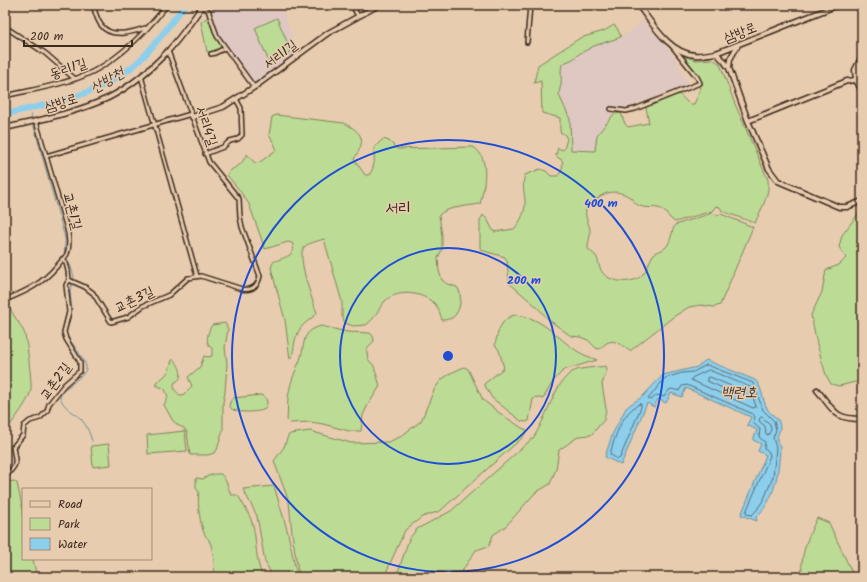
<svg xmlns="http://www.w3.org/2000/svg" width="867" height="582" viewBox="0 0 867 582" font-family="Kalam,'Poor Story',sans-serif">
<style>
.built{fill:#dfc7c2}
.green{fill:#bcdc95;stroke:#7c835a}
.water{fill:#8ccfed;stroke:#6c8d9a}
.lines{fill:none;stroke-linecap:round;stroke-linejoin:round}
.shore{stroke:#5b6c71;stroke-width:1}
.stream{stroke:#6c8d9a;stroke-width:1}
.river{stroke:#8ccfed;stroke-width:6}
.minor-casing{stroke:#3b2a1e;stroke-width:6}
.tertiary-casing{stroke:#3b2a1e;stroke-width:7}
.minor{stroke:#e8ccaf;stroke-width:3}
.tertiary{stroke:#e8ccaf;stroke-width:4}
.ring{fill:none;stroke:#1d4ed8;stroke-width:2}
.labels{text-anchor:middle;stroke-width:3;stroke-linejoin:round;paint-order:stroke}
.street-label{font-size:14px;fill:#3b2a1e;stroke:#e8ccaf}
.water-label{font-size:15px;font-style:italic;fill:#433a33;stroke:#e8ccaf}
.quarter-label{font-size:16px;fill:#3b2a1e;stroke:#e8ccaf}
.centre{fill:#1d4ed8;stroke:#e8ccaf;stroke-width:2}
.ring-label{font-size:12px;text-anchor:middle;font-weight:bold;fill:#1d4ed8;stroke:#e8ccaf;stroke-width:3;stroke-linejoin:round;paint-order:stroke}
</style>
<rect width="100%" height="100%" fill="#e8ccaf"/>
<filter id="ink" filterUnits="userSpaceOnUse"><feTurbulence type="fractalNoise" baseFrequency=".025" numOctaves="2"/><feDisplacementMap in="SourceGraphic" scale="8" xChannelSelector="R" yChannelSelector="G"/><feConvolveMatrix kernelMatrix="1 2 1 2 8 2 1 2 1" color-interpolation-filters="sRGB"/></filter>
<g filter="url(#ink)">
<!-- built -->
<path class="built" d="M214,5H257L258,11H283L296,48L298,50L255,84L222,43L210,15Z
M642,20L670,50L676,59L688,85L613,113L597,135L595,151L573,150L571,149V127L567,110L559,95V91L561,85L560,73L562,64L573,59L579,54L594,46L621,37L631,31Z"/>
<!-- green -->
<path class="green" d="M208,17L215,37L222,48L214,51L207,52L201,22Z
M277,18L291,51L283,57L269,62L255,28Z
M614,25L617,28L621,37L594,46L579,54L573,59L562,64C560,72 562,78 561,85C560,89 559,91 559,95L570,119L571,150L595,151L597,135L614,114L621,113L625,124L628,127L649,123L646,107L679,94L689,104H694C707,78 701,79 684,59L687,57L696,60L713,59L720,64L735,104L768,180C770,195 761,209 755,223L722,211L720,207L716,206L712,211L675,222C669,219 667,212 661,209C654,206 647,209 640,206C636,205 634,201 631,198C621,190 606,190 597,199C593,202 588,206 586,210C584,217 590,224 590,231C591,238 587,243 588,249C590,251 593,253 595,255C600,260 597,269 606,276C616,283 635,284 643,274C648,269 649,261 653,255C656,251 663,251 666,247C672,240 671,232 675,225L712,213L716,215L721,214L753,227L720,305L714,307L701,305L689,307L673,317L630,351C622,346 615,337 605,344C603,346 601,348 599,349L596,348L588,340L580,337L571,336L549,320L536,306L509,283L507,261L505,257L484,251L480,248V220L483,215L487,219L494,232L514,229C521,221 526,211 525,200C524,191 522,184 525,175L540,169L546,171L551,176H558C561,172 564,165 562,160L557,157L556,155L558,148L562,150L564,149L567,139L565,135L560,132V118L542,113L541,81L534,83L538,65L580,38L604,31Z
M276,115L344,123C364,133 366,141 354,159L365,175H369C376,166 374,158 374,148L383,139L389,141L397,149L473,147C491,157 484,188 480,204C469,206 446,207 439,215L442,236V249L438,258L439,271L442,280L447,284L457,287C463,294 461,312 452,318C449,319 445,320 442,320C440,314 439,308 434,303C421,292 398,289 385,301C378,309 375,319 366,325L353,326L345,323L342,316V302L324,239C318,241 308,243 304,247C296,256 313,302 317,313C309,322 302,322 297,335C293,342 295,353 290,359L285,320L271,268L273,262C281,258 299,256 292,243L288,242L265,249L249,204L240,191L227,175L231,170L241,164L247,154L255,163L260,162L276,150L275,145L269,135L272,117Z
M862,209V386L855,382L839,386L831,384L826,375L817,344L811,315L822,292L826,270L839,265L846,258L839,247L842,235Z
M5,305L9,306C13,316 20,323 24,332C27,340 32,383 31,390C28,403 13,421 5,432Z
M514,315C540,315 557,338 577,351C583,355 590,357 597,360L564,370L554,380L543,399L536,397L533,399L529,421L525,422L521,421L492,398L484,384L504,368L499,350L495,345C498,331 500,320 514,315Z
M225,323L228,329L225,347L227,364L225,392L223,402V430L217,450L214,453L208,455H190L187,432L184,428L179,426L173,421L164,405L168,397L165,389L156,385V382C167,376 169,372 172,360H174C180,365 185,379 175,382C172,388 176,392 180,395H183L192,386L188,377L200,367L204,356L208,357L212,356V348C204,343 208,331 212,325Z
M321,326L347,332L370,333L373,336L374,341L367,348V353L368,359L374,366L380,386L368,405L363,415L361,431H349L323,424L310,422L290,423L287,420C288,411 287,401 289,392C291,380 296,370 300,360C306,343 300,332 321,326Z
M606,366L607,370L602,384L606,409L604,420L591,435L579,436L559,450L556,469L550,484L535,493L506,526L493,535L489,546L476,550L458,577H394L399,569L409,539L417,529L451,511L533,438C545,422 555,382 572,372C582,367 595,368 606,366Z
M464,367L468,369L483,400L498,412L522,428L527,430L523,437L440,511L422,517L405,530L384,577H306L298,571L292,533L289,502L274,461L284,447L288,436L290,434L310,431L351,443L388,442L400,437L421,421L434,390L441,380L451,373Z
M261,395L266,398L267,402C267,405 266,408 263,410C255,413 218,415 233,398Z
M185,431L187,451L148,454L147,435Z
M109,444L111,465L93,467L91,446Z
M215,474H221C227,481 228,487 231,495H237L239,497C244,506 250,515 253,525C257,542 255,561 263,577H214C215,565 214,551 209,540C207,537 207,538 205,535C200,525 197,504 199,492L196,488V478L203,479L208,476Z
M14,481L17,483L23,510V559H33L36,573L35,577H5V487L8,482Z
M274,486L288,533L295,567L298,577H273L265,562L257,516L243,489Z
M817,518L829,523L854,577H803C798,560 809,534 817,518Z"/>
<!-- water -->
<path class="water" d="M706,360L755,380C762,386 762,399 767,408C769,414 777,416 779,422C782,432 777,432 777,440C777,443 780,444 780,448C779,471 775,501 756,517L757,521L741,515L766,455L758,451L761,444L753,440L757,430L747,425L751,417L686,388L682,397L671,393L666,403L658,399L654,407L647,403L621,465L605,457L612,435L626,408L631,404L642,397L663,375L697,367Z"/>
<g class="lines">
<!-- shore -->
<path class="shore" d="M707,365L753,383L763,410L774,421L776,430L773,438L776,448L773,477L764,499L756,511L752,515L747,514L746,512L770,456L769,452L764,449L765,442L759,437L760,429L753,423L755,417L753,414L687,385L682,386L679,391L672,389L669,390L664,397L657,395L651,400L648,399L665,378L682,373L693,372Z
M709,370L750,387L756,407L753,408L691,380L692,378Z
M710,377L745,392L746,396L743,397L707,381V378Z
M639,404H641V407L620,458L617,459L610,454C615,436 622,413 639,404Z
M762,417L770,424L771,430L768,435L766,434L765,426L759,421L760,418Z"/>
<!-- stream -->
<path class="stream" d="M29,109L33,120
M33,123L65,238C66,244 63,249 65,255
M66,258L71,267L74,277L70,291L72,311L66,333C70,342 86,360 86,367C87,377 64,385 60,397C63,408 75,412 82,420C87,426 90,434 92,441"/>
<!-- river -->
<path class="river" d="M5,114C51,104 105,94 140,60C157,44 170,23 185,5"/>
<!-- minor casing -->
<g class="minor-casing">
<path id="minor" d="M93,5C95,12 97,20 101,25C111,39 133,32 145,28
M352,5L358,16
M202,7L209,11V13L217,36L254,87
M5,27L45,53L75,79
M527,42L530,5
M168,51L209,162L239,199
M211,54L215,53L225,48
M141,76L197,276
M5,96C31,90 58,86 83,76C116,63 145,33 167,5
M611,109L626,111L635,109L700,83L697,77L672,46
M205,154L223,147L230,141L238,139L242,135L241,108L236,99
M46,156L191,114
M69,280L85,287L93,293L111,322L128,317L143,306L169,295L188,278L201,276L242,289C252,291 258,286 260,276L242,227L240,217L239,199
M5,300C27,291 42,284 57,266C60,262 65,258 67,254C70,247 69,236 67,229L36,121
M5,477C18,463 16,465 13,447L23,435L24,426L30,421L40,418L47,411L49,404L64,385L80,371V362L66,339L64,332L69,312L66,285L69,280L68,271L66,263L62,259"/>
</g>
<!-- tertiary casing -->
<g class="tertiary-casing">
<path id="tertiary" d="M638,5C653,24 669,53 695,55C701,56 709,54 716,53L838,5
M738,45L730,59L729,68L748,121L847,81L856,80L855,70L862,56
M716,53L724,61L728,67
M862,75L856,80L862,91
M857,76L862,62
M192,117L223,107L256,86L328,33L379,5
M748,121L769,169L778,181L839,207H847L862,201
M5,128C40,120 75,113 108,98C130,87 151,69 168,51C181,37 192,21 203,5
M817,390C834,410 833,419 862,419"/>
</g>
<!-- minor -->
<use href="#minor" class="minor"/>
<!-- tertiary -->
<use href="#tertiary" class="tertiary"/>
</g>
</g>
<!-- distance rings -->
<g class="ring">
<circle cx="448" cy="356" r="108"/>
<circle cx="448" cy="356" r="216"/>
</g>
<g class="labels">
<!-- street labels -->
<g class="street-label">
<text transform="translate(740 32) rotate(-21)" y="5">삼방로</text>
<text transform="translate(280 54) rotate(-37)" y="5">서리1길</text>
<text transform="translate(68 68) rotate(-19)" y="5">동리1길</text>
<text transform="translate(61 102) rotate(-17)" y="5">삼방로</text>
<text transform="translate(207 126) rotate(71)" y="5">서리4길</text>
<text transform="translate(73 211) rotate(75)" y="5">교촌1길</text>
<text transform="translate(134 299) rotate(-26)" y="5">교촌3길</text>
<text transform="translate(55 381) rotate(-54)" y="5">교촌2길</text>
</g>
<!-- water labels -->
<g class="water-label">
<text transform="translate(107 80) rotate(-30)" y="5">산방천</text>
<text x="739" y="397">백련호</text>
</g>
<!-- quarter labels -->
<g class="quarter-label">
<text x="398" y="213">서리</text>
</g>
</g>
<circle cx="448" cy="356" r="6" class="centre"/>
<g class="ring-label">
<text x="601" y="207">400 m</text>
<text x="524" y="284">200 m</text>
</g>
<!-- margin -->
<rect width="867" height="582" fill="none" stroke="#e8ccaf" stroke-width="20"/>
<rect x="10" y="10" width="847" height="562" fill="none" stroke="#3b2a1e" stroke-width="1.5" filter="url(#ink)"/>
<!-- legend -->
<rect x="22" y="488" width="130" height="72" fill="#e8ccaf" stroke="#a38b75"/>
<rect x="30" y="501" width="20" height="6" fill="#e8ccaf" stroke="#a38b75"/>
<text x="58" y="508" font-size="12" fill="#3b2a1e">Road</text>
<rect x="30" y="518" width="20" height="12" fill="#bcdc95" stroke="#a38b75"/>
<text x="58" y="528" font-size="12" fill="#3b2a1e">Park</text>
<rect x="30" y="538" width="20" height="12" fill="#8ccfed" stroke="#a38b75"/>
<text x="58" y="548" font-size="12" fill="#3b2a1e">Water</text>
<!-- scale -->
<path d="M24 40v6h108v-6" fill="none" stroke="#3b2a1e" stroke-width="2"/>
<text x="30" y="40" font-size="12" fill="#3b2a1e" stroke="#e8ccaf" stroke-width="3" paint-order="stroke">200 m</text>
</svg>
